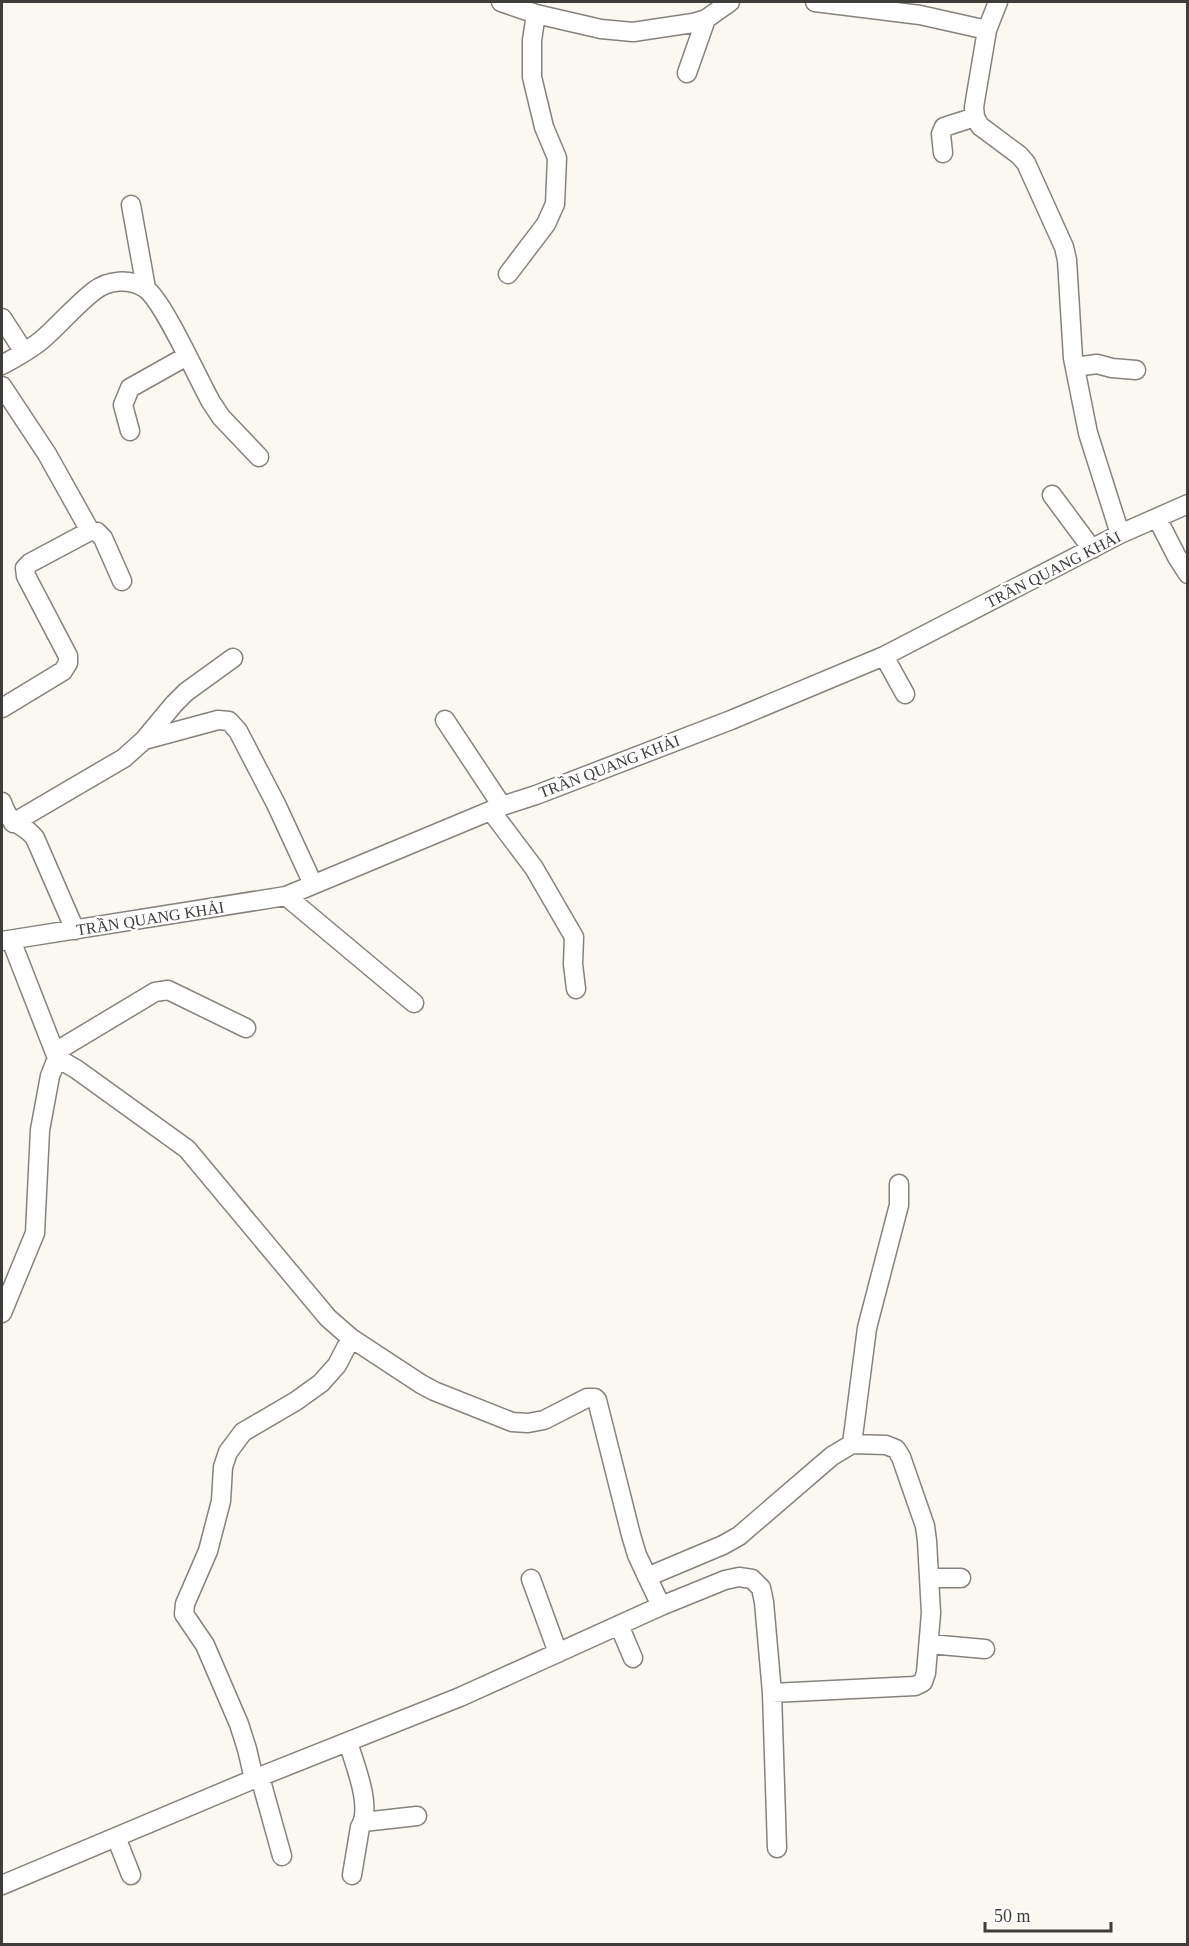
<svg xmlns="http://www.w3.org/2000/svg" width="1189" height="1946" viewBox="0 0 1189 1946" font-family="Georgia,serif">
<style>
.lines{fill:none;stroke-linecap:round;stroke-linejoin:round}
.minor-casing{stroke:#85837c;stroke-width:21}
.minor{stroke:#fff;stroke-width:18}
.labels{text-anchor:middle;stroke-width:4.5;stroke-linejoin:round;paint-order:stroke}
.street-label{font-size:16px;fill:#3e3d3a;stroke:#fff}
</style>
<rect width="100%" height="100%" fill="#faf8f0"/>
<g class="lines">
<!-- minor casing -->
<g class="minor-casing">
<path id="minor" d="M501,2L536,14
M815,2L920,15L987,30
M998,2L987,30L974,107L975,117L980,126L1019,155L1026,163L1064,247L1067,260L1073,358L1088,433L1120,534
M687,73L706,19
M943,153L941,134L944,127L975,117
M131,205L146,288
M508,274L546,224L555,204L557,158L544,127L532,77V40L536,14L601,29L633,32L693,23L706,19L730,2
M2,318L24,352
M2,365C16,357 32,349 44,338C61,323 76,305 94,291C108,280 129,278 145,288C163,300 198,379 211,402L221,417L259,457
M1075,367L1097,364L1112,368L1136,370
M2,386L47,454L90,531
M130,431L123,405L130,388L187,356
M1052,495L1092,549
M1157,518L1177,557L1188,574
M884,656L905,694
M2,708L63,671L68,663V656L26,576L25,568L30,563L90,531L97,532L103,538L122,581
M445,720L502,806
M144,740L218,720L229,721L238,731L276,804L313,884
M2,802C11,829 21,820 35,838L75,930
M491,811L534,868L574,937L573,964L576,989
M13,823L124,758L144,740L174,704L186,692L233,658
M286,896L414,1003
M2,941L286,896L502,806L536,795L731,720L884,656L1120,534L1188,504
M55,1052L155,992L168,990L246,1028
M57,1058L76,1069L187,1149L328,1318L351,1338L421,1384L434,1391L512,1422L528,1423L544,1420L587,1398H595L597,1400L631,1535L637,1555L661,1606
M2,1313L35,1233L40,1130L50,1076L57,1058L11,940
M852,1444L867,1328L899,1205V1184
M647,1577L723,1545L739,1536L832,1456L852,1444L886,1445L896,1449L901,1457L925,1526L927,1541L931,1613L926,1673L923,1682L915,1686L772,1693
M929,1578H961
M531,1579L558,1653
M619,1625L633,1658
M929,1644L985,1649
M348,1742C354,1763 373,1807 360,1827L352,1875
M260,1777L282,1856
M254,1779L247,1749L239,1724L205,1645L184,1614L185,1604L208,1551L221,1501L223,1467L228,1452L243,1432L296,1401L321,1383L337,1365L351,1338
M363,1822L417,1816
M116,1837L131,1875
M2,1885L254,1779L460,1697L661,1606L725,1580L739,1577L752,1579L761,1588L764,1602L772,1693L777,1848"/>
</g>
<!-- minor -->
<use href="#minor" class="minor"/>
</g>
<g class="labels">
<!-- street labels -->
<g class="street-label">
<text transform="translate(1053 569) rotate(-27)" y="6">TRẦN QUANG KHẢI</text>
<text transform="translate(609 766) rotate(-21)" y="6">TRẦN QUANG KHẢI</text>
<text transform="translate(150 918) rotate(-9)" y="6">TRẦN QUANG KHẢI</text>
</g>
</g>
<!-- border -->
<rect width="1189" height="1946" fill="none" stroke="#3e3d3a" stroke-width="6"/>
<!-- scale -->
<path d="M985 1922v9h126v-9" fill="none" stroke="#3e3d3a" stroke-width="3"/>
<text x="994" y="1922" font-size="18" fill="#3e3d3a" stroke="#ffffff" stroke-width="4.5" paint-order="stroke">50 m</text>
</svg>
